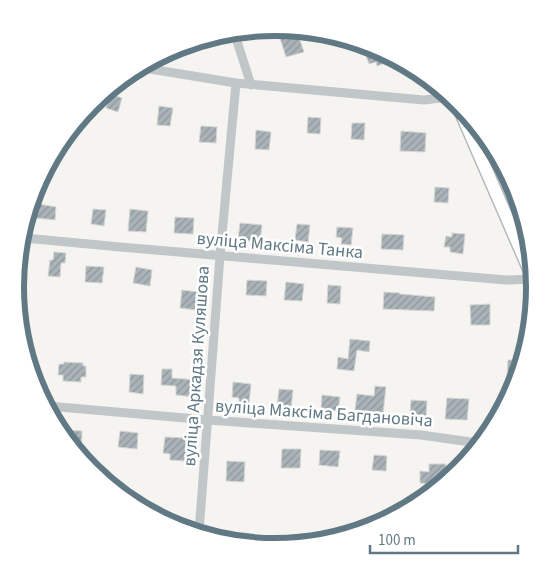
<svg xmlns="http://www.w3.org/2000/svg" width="550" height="575" viewBox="0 0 550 575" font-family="'Source Sans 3',sans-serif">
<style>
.building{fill:url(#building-hatch);stroke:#d6d5d3}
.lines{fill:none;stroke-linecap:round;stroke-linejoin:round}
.secondary-casing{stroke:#b3babd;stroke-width:15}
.minor{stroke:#c1c6c9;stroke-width:9}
.secondary{stroke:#fff;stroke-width:12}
.labels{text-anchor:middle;stroke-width:5;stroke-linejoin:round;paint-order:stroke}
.street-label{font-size:18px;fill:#617984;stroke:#fff}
.rim{fill:none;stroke:#617984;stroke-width:6}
</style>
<defs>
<pattern id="building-hatch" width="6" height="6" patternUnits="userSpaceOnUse" patternTransform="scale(1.25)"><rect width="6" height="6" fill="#aab4b8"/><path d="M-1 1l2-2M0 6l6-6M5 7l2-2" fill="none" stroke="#8e979b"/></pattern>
</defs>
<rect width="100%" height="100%" fill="#f5f4f0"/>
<!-- building -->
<path class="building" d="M293,31L297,32L304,52L286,57L279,35Z
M362,45L375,47L393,60L377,66L376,62L369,64Z
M110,94L122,98L118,112L106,108Z
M159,106L173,108L170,126L157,125Z
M308,117L321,118L320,134L307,133Z
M352,123H365L364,140L351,139Z
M201,126L217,127L216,143L199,142Z
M256,130L271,132L269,150L255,149Z
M401,131L426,133L425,152L400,151Z
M435,187L449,188L448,203L434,202Z
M38,204L56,207L55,220L36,218Z
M93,209L106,210L104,226L91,224Z
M130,209L148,211L146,232L128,231Z
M175,217L194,218L193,234L174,233Z
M240,223L262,225L260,242L238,240Z
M297,224L310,225L308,242L295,240Z
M337,227L353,228L351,245L341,244L342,238L336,237Z
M452,233L465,234L463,254L450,252V247H444L446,236L452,237Z
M382,234L404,235L403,250L381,249Z
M54,252L66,253L65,263H61L60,277L48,276L50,260H53Z
M86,266L104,267L102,283L85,282Z
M136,267L152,270L150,286L133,283Z
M247,280L267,281L266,296L246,295Z
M286,282L304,284L302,301L284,300Z
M328,285L341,286L340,304L327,303Z
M182,290L198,292L196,310L180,308Z
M384,292L400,293V294L435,297L434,311L383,309Z
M490,304V325H471L470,305Z
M350,339L370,341L369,352L357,350L354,371L337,369L338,357L348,359Z
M508,360H520L517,377L507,376Z
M64,362L83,363V366H86V377H81V382L63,381V375H58L59,364H64Z
M162,369H172V378L198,380L197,387H195L194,397L176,395V386L161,385Z
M130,374L144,375L143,394L129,392Z
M233,382L251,384L249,403L239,402V398L232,397Z
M375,386L386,387L383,413L355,410L357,394L374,396Z
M279,389L293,390L291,408L277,407Z
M322,395L340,397L338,411L321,409Z
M447,398L469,399L467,420L445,419Z
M411,400L427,401L426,417L410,416Z
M64,430L82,431L81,456Z
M120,431L138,433L137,449L118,447Z
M165,437L187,438L185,461L170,460V454L163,453Z
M282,449H301L300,468H281Z
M320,450L340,451L338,467L319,465Z
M374,455L387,456L386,471L372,470Z
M227,461L245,462L244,482L226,481Z
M429,464H446L445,480L439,484L420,483V471L429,472Z"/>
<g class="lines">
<!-- secondary casing -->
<g class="secondary-casing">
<path id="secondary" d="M457,103L533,278"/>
</g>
<!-- minor -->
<path class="minor" d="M235,35L251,85
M144,68L236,83L424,100L449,97
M25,238L120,247L506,280L533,279
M48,406L208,420L421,435L478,443
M199,532L220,256L236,83"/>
<!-- secondary -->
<use href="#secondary" class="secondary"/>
</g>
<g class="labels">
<!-- street labels -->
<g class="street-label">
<text transform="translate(280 245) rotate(5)" y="6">вуліца Максіма Танка</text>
<text transform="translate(196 366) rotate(-86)" y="6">вуліца Аркадзя Куляшова</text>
<text transform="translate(324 413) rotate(4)" y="6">вуліца Максіма Багдановіча</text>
</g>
</g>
<!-- crop -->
<path d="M0 0H550V575H0ZM24 287a251 251 0 1 1 502 0a251 251 0 1 1-502 0Z" fill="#fff" fill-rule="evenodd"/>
<path class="rim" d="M24 287a251 251 0 1 1 502 0a251 251 0 1 1-502 0Z"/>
<!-- scale -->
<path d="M370 545v8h148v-8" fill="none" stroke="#617984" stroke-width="2.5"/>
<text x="378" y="545" font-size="15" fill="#617984" stroke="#ffffff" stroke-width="4" paint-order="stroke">100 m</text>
</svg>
